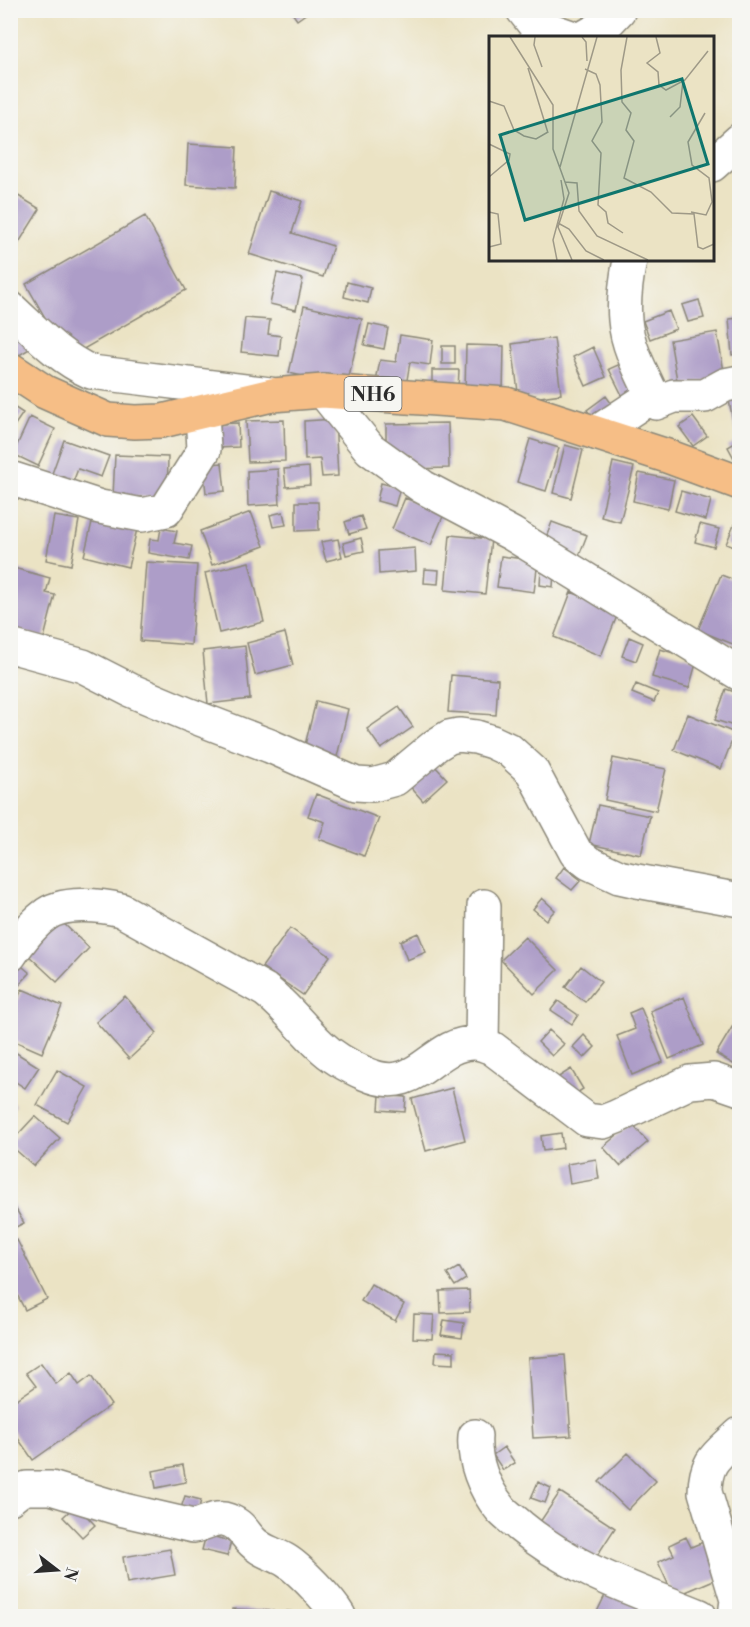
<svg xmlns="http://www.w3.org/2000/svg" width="750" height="1627" viewBox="0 0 750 1627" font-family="'Libre Bodoni',serif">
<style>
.building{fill:#ad9dc8}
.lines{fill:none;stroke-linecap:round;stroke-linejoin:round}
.minor-casing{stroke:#8b8778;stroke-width:36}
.highway-casing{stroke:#8b8778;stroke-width:36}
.minor{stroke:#fff;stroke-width:33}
.highway{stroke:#f6be86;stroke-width:33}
.labels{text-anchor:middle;stroke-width:6;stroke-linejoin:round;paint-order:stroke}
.shield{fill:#f6f6f2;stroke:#686867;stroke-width:1.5}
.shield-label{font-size:20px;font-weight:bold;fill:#2b2b2b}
.inset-road{fill:none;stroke:#9e9987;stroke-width:1.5}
.view{fill:#0f766e;fill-opacity:0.15;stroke:#0f766e;stroke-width:3}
.inset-edge{fill:none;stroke:#2b2b2b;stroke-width:3}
</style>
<rect width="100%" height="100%" fill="#f6f6f2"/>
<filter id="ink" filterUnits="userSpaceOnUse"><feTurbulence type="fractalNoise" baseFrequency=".0167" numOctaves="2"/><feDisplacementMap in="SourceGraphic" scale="12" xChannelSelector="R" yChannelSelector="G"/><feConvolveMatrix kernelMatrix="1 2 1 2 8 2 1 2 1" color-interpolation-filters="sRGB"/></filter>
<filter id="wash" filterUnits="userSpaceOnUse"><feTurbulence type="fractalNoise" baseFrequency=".008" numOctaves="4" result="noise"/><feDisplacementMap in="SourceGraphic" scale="24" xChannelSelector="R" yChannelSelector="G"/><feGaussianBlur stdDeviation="1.35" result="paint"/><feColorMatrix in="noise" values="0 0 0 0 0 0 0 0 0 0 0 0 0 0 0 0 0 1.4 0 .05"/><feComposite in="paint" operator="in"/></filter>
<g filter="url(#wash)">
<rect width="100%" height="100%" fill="#ebe3c4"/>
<g id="blocks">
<!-- building -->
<path class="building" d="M290,10H311L297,20Z
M188,144L237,147L235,188L186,185Z
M10,191L40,209L10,257Z
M269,191L302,201L292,233L333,246L323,277L249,254Z
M145,216L186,290L68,358L26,284Z
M277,273L303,279L296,310L270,304Z
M347,282L371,288L368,303L344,297Z
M699,300L704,318L688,322L682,305Z
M304,306L362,319L347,386L289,373Z
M669,311L676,329L650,339L643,321Z
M245,318L270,320L268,334L281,336L279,356L241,352Z
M740,318V354L732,355L729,319Z
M369,324L388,328L384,349L364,345Z
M21,332L31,348L16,357L10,348V339Z
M717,332L725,377L678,386L670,340Z
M400,335L433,340L430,365L410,362L406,386L376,382L380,360L396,362Z
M554,338L561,394L519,400L512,344Z
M466,345L504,346L503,393L465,392Z
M442,346H455V364H442Z
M593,347L606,377L586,386L573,357Z
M627,361L642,392L625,401L609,369Z
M432,370H459L458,389L432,388Z
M740,394V430H735L728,396Z
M10,395L16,399L12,406L23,413L10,432Z
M606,396L616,410L597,424L587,410Z
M30,417L55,429L38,466L13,454Z
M693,417L707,436L693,446L679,427Z
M335,419L338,476L322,477L320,459L305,460L304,421Z
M284,420L285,461L248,462L246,421Z
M238,423L239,447L217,448L216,424Z
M448,423L449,468L409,469V455H386V424Z
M530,439L559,448L546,491L517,482Z
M64,440L109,456L101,477L78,469L70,490L49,482Z
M740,440V455L734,458L728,447Z
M565,445L583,450L571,498L553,493Z
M115,455L168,457L167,498L113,496Z
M613,462L634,467L620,522L601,517Z
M222,463L225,491L206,493L203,465Z
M309,467L310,485L286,487L284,469Z
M278,469L280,504L248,506L247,471Z
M639,473L674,480L668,509L633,501Z
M381,483L400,488L395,506L377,501Z
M681,491L711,500L706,520L675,511Z
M405,498L444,514L431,545L392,529Z
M296,502H318L319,530L296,531Z
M740,511V549L726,544Z
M251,512L264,546L212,565L200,531Z
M283,512L286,525L273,527L270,515Z
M54,516L79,520L71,565L46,560Z
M361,516L366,529L349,534L345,522Z
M93,518L137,529L128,567L84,556Z
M552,522L587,535L577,561L542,548Z
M700,524L719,529L714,547L695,542Z
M161,528L177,531L174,543L192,546L189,560L148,553L150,539L159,540Z
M450,535L491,539L485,594L445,590Z
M361,538L364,551L346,555L343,543Z
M338,539L342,557L326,561L321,542Z
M415,548L416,571L379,574L378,551Z
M501,556L538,561L534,592L497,587Z
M146,562L197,565L191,645L140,641Z
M249,562L264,622L219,633L205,573Z
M10,567L50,578L46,593L55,595L44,638L10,629Z
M425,569L439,570L438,584L424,583Z
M541,569L554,571L553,587L540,585Z
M721,575L740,582V647L698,630Z
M571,592L619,611L601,656L554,637Z
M285,633L293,665L255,675L247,643Z
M629,637L643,643L636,661L622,656Z
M245,646L250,699L208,704L203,651Z
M660,649L697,660L689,688L652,677Z
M451,675L498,679L496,715L448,712Z
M636,684L658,693L654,702L632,693Z
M726,689L740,694V728L715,720Z
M316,701L348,709L337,757L304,749Z
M399,707L413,727L381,749L367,729Z
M688,714L735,733L721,769L674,750Z
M613,758L666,769L656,811L605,800Z
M430,761L447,779L423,801L406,782Z
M316,794L379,818L364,856L319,839L325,822L308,816Z
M598,805L650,816L641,855L589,844Z
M564,867L581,880L572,890L556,878Z
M542,898L555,910L546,920L533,909Z
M59,919L89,948L57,982L27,954Z
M290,928L330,956L303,995L262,967Z
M418,933L426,952L407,960L400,941Z
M525,937L558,970L534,994L501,960Z
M17,962L30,973L10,995V971Z
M581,966L601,982L585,1002L565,987Z
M22,989L62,1006L42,1053L10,1039V1016Z
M125,996L157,1033L129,1059L96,1022Z
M684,997L703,1045L669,1059L650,1011Z
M558,1001L578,1015L572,1024L551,1010Z
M641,1008L663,1062L632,1075L617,1036L635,1029L629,1013Z
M734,1024L740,1027V1068L716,1054Z
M549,1030L564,1044L552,1056L538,1042Z
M584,1035L595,1047L584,1058L573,1047Z
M10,1049L39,1067L25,1088L10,1078Z
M571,1069L583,1089L569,1098L557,1078Z
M57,1070L87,1087L67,1122L37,1105Z
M452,1088L465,1140L426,1151L412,1099Z
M380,1095L406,1097L405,1112L379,1110Z
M10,1100L16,1105L10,1112Z
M35,1116L60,1138L34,1166L10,1145V1143Z
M631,1123L648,1142L620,1166L603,1147Z
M561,1133L563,1148L543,1151L541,1136Z
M596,1159L599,1179L570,1184L567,1164Z
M10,1199L24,1223L10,1230Z
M17,1240L47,1299L25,1310L10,1281V1243Z
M459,1267L466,1279L455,1286L447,1274Z
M371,1284L404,1304L395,1321L361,1301Z
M469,1290L470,1312L441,1313L440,1291Z
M414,1314L434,1315L432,1339L413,1338Z
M444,1320L464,1323L462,1338L441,1335Z
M436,1351L454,1352V1364L435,1363Z
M565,1355L571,1436L533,1438L528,1358Z
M41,1363L56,1384L71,1373L79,1385L91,1376L111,1405L33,1460L10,1427V1396L14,1401L36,1386L26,1373Z
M504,1447L515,1463L503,1470L493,1455Z
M628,1453L656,1481L628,1510L599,1482Z
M183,1465L186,1482L156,1488L153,1471Z
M538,1482L551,1488L545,1503L531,1498Z
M560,1492L615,1528L593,1562L538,1525Z
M185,1496L201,1500L197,1516L180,1511Z
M76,1505L95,1525L82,1537L63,1517Z
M206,1535L231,1541L227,1556L202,1550Z
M686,1537L691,1547L708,1540L723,1576L674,1597L658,1562L674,1555L669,1545Z
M170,1549L175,1575L127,1583L123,1557Z
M608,1589L660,1616H595Z
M232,1609L273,1611V1616H231Z
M287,1611L317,1615V1616H286Z"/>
</g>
</g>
<g filter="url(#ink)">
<use href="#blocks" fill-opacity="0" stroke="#8b8778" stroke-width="1.5"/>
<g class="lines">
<!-- minor casing -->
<g class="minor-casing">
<path id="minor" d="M523,10L534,24L574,38
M583,38L604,26L619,10
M712,165L740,140
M630,260C626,280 623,299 625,320C627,348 644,377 656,403
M10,308C36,332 58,357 91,372L270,394
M323,391L370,449L423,487L512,534L740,674
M596,433L649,398L656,403L674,396H705L725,385L740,382
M10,478L100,507L142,515L166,510L204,450L202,412
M10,646L83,666L130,690L187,714L270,746L356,784L373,785L395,779L436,745L449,737L459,735L476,737L492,742L509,750L532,771L576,853L589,863L619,877L637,881L740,900
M10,955C19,942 31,926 44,916C61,901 101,905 121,910L265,990C286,1006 301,1027 320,1045C333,1058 350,1067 366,1074C418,1097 431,1043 474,1043C480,1043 487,1046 492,1048L587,1120L603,1122L616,1117L690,1082L714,1080L740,1089
M482,1044L484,906
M475,1436C473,1460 484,1489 500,1508C505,1515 514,1520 520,1526C572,1570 639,1591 700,1616
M10,1498L19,1491L27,1488H51L124,1510L193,1526C204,1525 213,1517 224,1519C245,1524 244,1538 259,1547C267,1553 277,1555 285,1560C300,1569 330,1601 339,1616
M735,1616L737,1600L705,1492C705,1460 718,1455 740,1434"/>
</g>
<!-- highway casing -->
<g class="highway-casing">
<path id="highway" d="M10,369L45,392L108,420L135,422L162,421L272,395L323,391L506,404L667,456L740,483"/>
</g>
<!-- minor -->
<use href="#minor" class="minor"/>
<!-- highway -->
<use href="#highway" class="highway"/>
</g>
</g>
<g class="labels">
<!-- shield labels -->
<rect class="shield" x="344.5" y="377" width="57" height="34" rx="4.5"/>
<g class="shield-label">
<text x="373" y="401">NH6</text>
</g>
</g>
<!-- overview -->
<g transform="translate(489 36)">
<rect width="225" height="225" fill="#ebe3c4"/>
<path class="inset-road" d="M21,1L64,69V113L80,157L69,191L83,224M46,1L45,9L53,31M93,1L97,6L98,25M138,1L132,34L133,66L142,77L137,94L145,105L135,142L162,156L183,177L205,178L209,211L214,213L225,208M167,1L171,17L158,27L169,36L170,49L177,54L196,44L219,15M39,32L59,97M96,33L107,38L111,49L113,86L103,105L112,117L109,169L117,176L119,187L134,197M0,65L15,70L25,94L35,100L47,103L59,96M181,81L191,71L194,45M0,108L21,118L20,124L0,141M71,131L108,1M76,146L88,147L90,175L108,200L159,224M0,176L9,178L12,208L0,211M202,176L217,179L223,166L220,142L203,129L199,106L216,77M69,187L80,193L97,215L115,224M68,224L64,204L75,163L72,144"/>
<path class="view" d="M193,43L219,128L36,184L11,99Z"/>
<rect width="225" height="225" class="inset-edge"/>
</g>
<!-- margin -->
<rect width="750" height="1627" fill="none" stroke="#f6f6f2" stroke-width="36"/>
<!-- north arrow -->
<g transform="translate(57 1570) rotate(107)" stroke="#f6f6f2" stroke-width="4.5" paint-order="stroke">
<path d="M0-4.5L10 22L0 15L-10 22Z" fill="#2b2b2b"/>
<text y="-9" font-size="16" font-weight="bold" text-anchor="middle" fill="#2b2b2b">N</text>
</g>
</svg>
